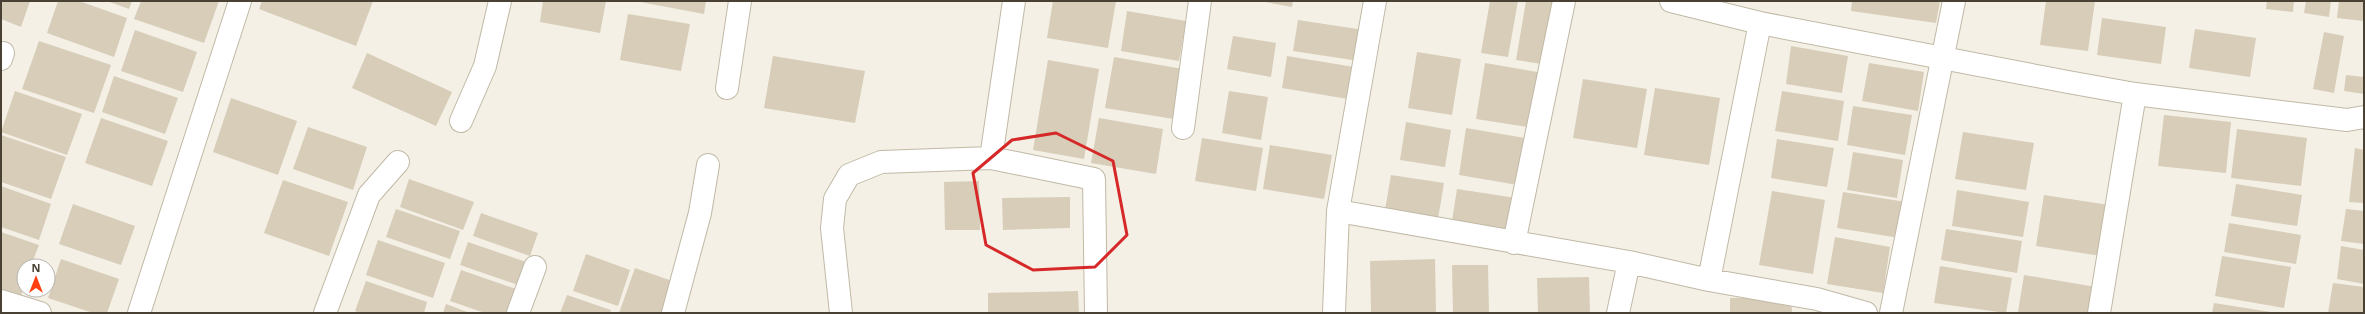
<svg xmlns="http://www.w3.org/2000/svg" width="2365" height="314" viewBox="0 0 2365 314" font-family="'Open Sans',sans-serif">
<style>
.building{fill:#d7cdb9}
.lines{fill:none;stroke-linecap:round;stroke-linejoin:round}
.minor-casing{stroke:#c1b9a6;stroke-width:24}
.minor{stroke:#fff;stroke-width:22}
.marked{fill:none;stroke:#d62828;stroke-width:3;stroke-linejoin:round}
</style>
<rect width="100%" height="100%" fill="#f4f0e5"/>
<!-- building -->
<path class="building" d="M1,1H30L21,27L1,19Z
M58,1H79L127,18L114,57L47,33Z
M107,1H132L129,9Z
M141,1H219L204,43L134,19Z
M262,1H373L356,46L259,9Z
M543,1H606L600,33L540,22Z
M635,1H706L704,14Z
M1053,1H1116L1108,48L1047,38Z
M1260,1H1293L1292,7Z
M1490,1H1518L1508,57L1481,53Z
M1526,1H1559L1548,65L1516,60Z
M1852,1H1940L1936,23L1851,11Z
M2046,1H2095L2088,51L2040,45Z
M2267,1H2294L2293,12L2266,9Z
M2306,1H2331L2329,17L2304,13Z
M2339,1H2364V21L2337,18Z
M1127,11L1186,21L1179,61L1121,51Z
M628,14L690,24L681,71L620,60Z
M2102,18L2166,27L2161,64L2097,55Z
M1298,20L1364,30L1359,61L1293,51Z
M2195,29L2256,38L2250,77L2189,68Z
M135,30L197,52L183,92L121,71Z
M2324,32L2344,36L2334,93L2313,89Z
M1233,36L1276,43L1271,77L1227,69Z
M39,41L111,65L94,113L22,89Z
M1791,46L1848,56L1842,93L1786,84Z
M1417,52L1461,59L1452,115L1408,108Z
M367,53L452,92L436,126L352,88Z
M773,56L865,71L855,123L764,108Z
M1287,56L1354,67L1348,99L1282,88Z
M1114,57L1183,69L1174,119L1105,108Z
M1048,60L1099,69L1084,159L1033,150Z
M1485,63L1543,73L1534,128L1476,119Z
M1869,63L1924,72L1918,111L1862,101Z
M2346,75L2364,77V94L2344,91Z
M114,76L178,98L165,134L102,112Z
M1583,79L1647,89L1637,148L1573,138Z
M1655,88L1720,98L1709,165L1644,155Z
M15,91L82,114L67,155L1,132Z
M1229,91L1268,97L1261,140L1222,133Z
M1782,91L1844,101L1838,141L1775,131Z
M231,98L297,121L278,175L213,152Z
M1853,106L1912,115L1905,155L1847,145Z
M2164,115L2231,122L2226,173L2158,166Z
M101,118L168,141L152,186L85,163Z
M1099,118L1163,129L1156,174L1091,163Z
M1406,122L1451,130L1445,167L1400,160Z
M308,127L367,147L353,190L293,169Z
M1466,128L1525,138L1518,185L1459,175Z
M2237,129L2307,138L2301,186L2231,178Z
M1963,132L2034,143L2026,190L1955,179Z
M1,135L66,157L51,199L1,182Z
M1202,138L1263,148L1256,191L1195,181Z
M1777,139L1834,148L1827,187L1771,178Z
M1270,145L1332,155L1324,199L1263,189Z
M2355,148L2364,150V203L2349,202Z
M1853,152L1903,160L1897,198L1847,190Z
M1391,175L1444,183L1438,219L1385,210Z
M409,179L474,202L463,230L400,207Z
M283,180L348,202L329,256L264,233Z
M979,181L980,230H945L944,182Z
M2236,184L2302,195L2297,226L2231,216Z
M1,186L51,204L39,240L1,227Z
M1457,189L1516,198L1510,237L1451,227Z
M1957,190L2029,202L2023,237L1952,226Z
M1772,191L1825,200L1813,274L1759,265Z
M1843,192L1906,202L1900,238L1837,228Z
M2044,195L2109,205L2101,256L2036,246Z
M1070,197V228L1003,230L1002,198Z
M73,204L135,226L121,265L59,244Z
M396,209L460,231L450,259L386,237Z
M2346,209L2364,211V244L2341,241Z
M481,213L538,233L530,256L473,236Z
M2229,223L2301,235L2296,264L2224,252Z
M1946,229L2022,241L2017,273L1941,260Z
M1,232L39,245L31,266H24V287L20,299L1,292Z
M1835,237L1890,247L1883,293L1827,284Z
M378,240L445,263L433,298L366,275Z
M468,242L526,262L518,285L460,265Z
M2341,246L2364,250V284L2337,279Z
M586,254L630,270L618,306L573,291Z
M2222,256L2291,267L2284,308L2215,296Z
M61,259L119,279L107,313H93L48,298Z
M1435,259L1436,313H1371L1370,261Z
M1452,265H1488L1489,313H1453Z
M1940,266L2012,278L2006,313L1934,303Z
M635,268L675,282L664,313H619Z
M461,270L519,290L511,313H485L450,301Z
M2024,275L2096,287L2092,313L2018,312Z
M1589,277L1590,313H1538L1537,278Z
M366,281L427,302L424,313H360L355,311Z
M2333,283L2364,287V313H2328Z
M1078,291L1079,313H988V293Z
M567,295L611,310L610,313H560Z
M1791,297L1792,313H1730V298Z
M2214,303L2271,312V313H2212Z
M446,304L470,313H443Z"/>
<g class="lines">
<!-- minor casing -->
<g class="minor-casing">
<path id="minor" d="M1671,1L1760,23L2068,82L2135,94L2347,120L2364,117
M1,59L3,53
M727,88L740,1
M461,121L485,66L500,1
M1183,128L1200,1
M991,158L1014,1
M1338,211L1629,262L1709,280L1817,299L1866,313
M1514,243L1564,1
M1709,280L1760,23
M1,301L40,313
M139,313L240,1
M325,313L369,195L398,162
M518,313L535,267
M673,313L700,213L708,165
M841,313L832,228L835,199L849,175L881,162L991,158L1094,179L1096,313
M1334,313L1338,211L1375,1
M1618,313L1629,262
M1891,313L1954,1
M2099,313L2135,94"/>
</g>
<!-- minor -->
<use href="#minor" class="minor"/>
</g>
<!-- marked area -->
<path class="marked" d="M1056,133L1113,161L1127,235L1095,267L1033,270L986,245L973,173L1012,140Z"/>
<!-- border -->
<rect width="2365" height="314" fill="none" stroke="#484134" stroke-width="4"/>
<!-- north arrow -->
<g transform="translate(36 278)"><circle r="19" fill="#ffffff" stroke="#b6b3ae"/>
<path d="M0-3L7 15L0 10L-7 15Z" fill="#ff3e11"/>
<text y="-6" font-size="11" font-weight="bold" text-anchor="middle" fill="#484134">N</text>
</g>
</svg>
